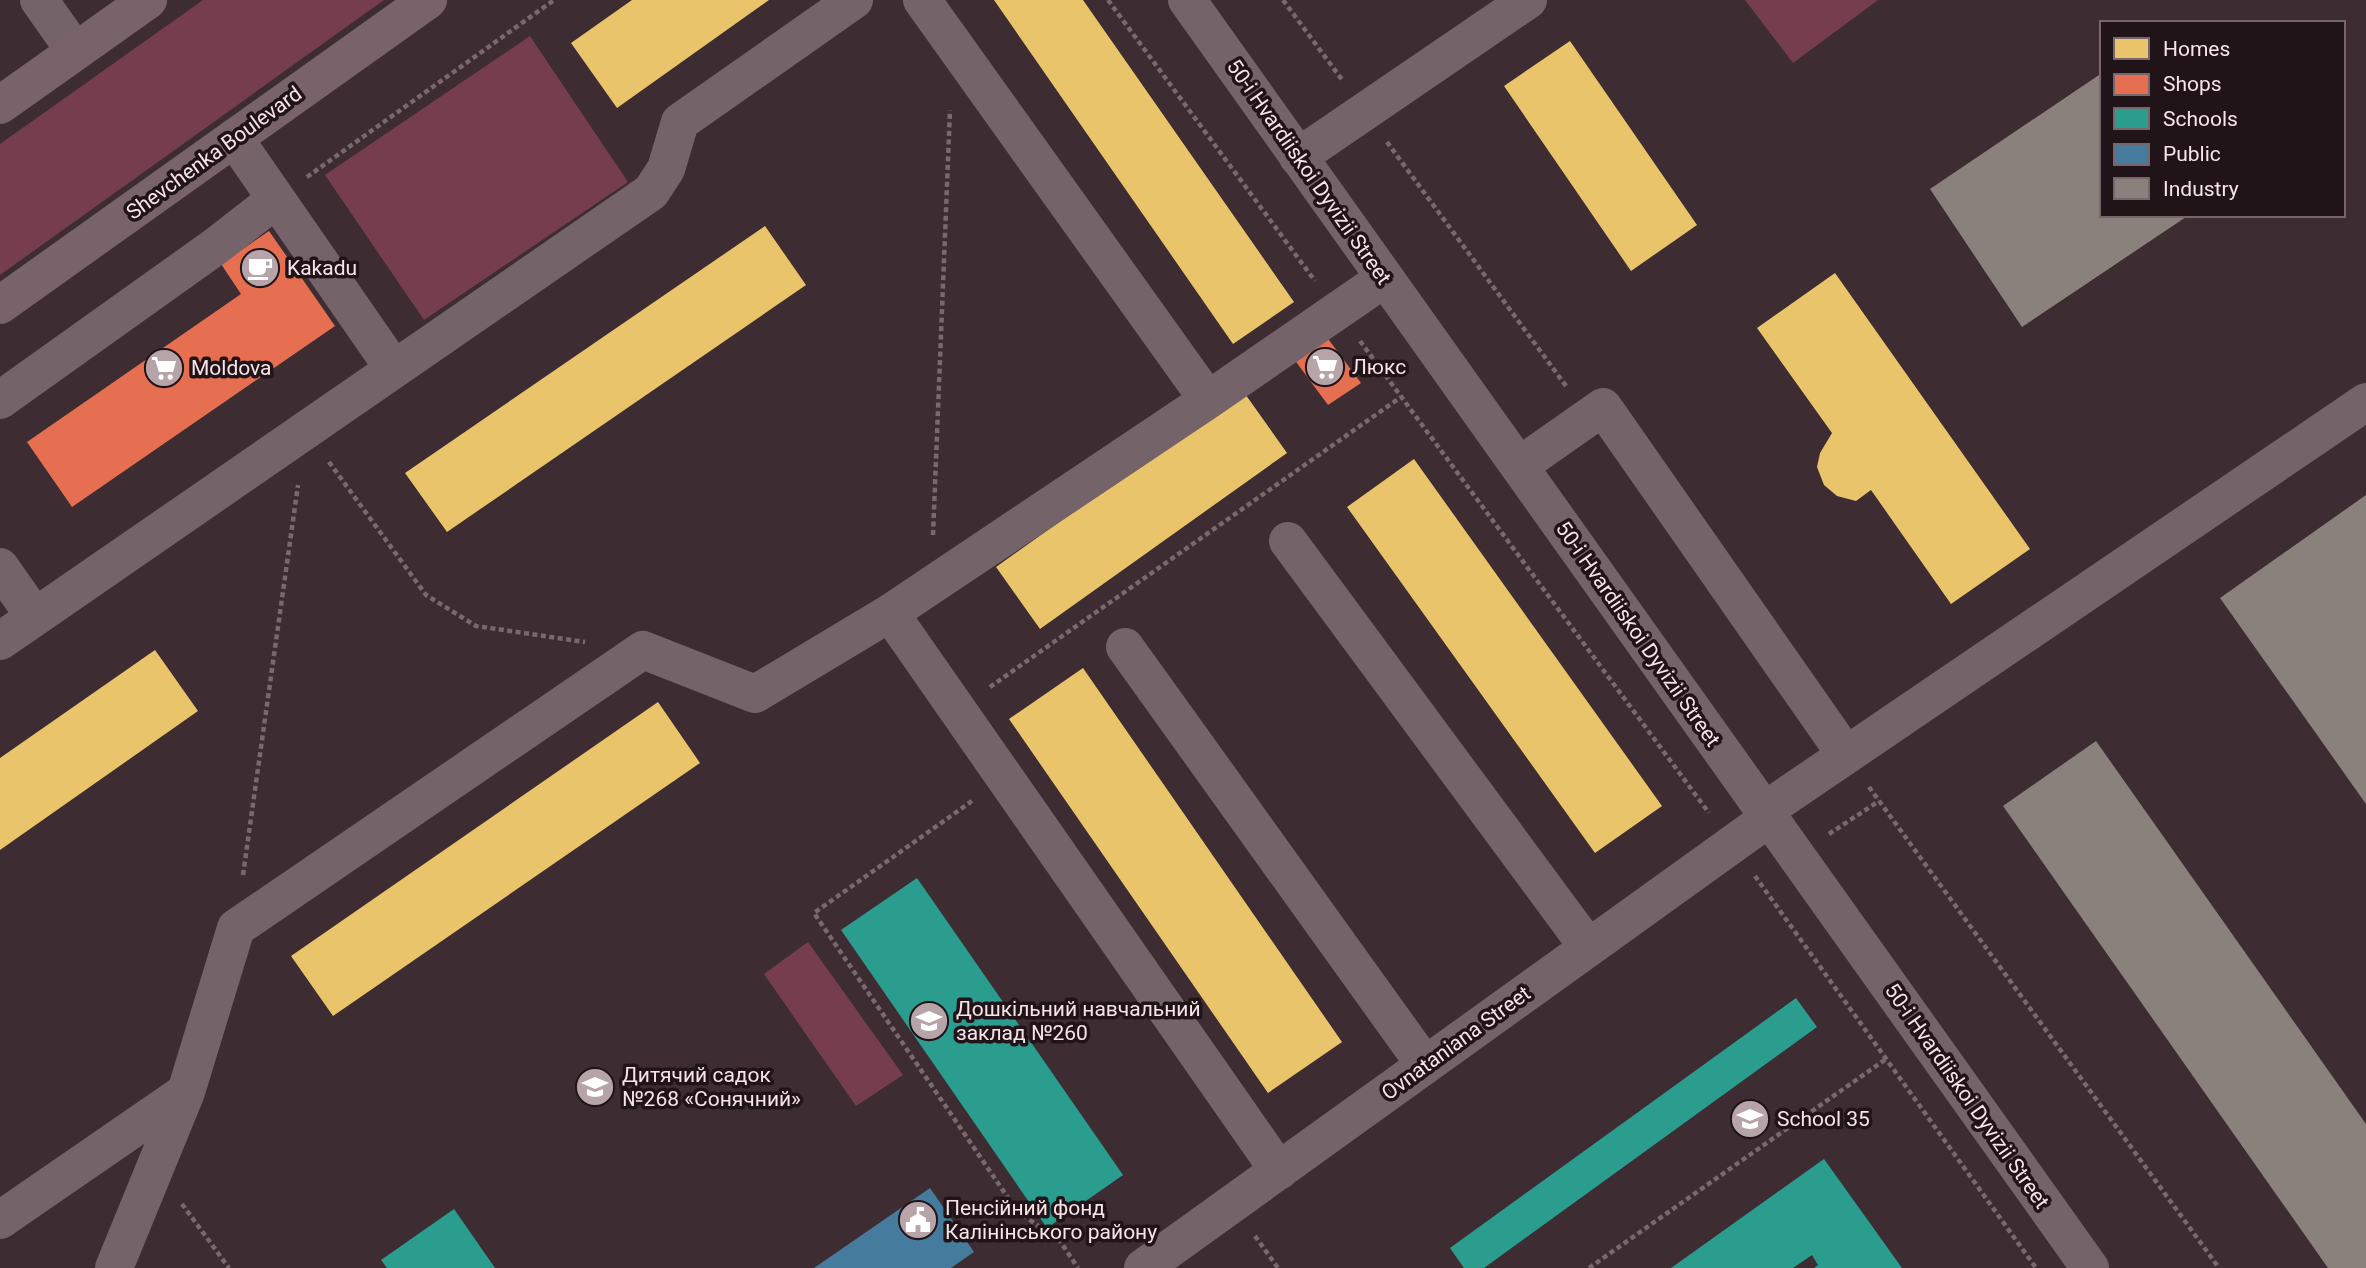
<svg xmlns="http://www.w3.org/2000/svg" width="2366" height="1268" viewBox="0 0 2366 1268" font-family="Roboto,sans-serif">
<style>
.green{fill:#753d4e}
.homes{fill:#e9c46a}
.shops{fill:#e76f51}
.schools{fill:#2a9d8f}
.public{fill:#457b9d}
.industry{fill:#8a817c}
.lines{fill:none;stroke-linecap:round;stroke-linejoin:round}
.path{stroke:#78696e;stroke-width:4.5;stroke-dasharray:5 3.5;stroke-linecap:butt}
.minor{stroke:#746368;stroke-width:38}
.major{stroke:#776369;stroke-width:38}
.labels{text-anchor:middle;stroke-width:7;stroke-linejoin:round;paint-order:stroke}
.street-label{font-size:21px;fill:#f7e4e9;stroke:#211418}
.poi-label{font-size:21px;fill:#f7e4e9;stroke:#211418;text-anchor:start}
</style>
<rect width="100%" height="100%" fill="#3d2d32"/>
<!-- green -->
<path class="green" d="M203,0H384L0,275V144Z
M1745,0H1878L1793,63Z
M530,36L628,182L424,320L325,175Z
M808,942L903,1075L856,1106L764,974Z"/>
<!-- homes -->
<path class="homes" d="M632,0H769L617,108L571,43Z
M994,0H1083L1294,302L1233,344Z
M1570,41L1697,225L1631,271L1504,86Z
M765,226L806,285L447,532L405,473Z
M1835,273L2030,549L1951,604L1871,490L1856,501L1837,496L1824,485L1817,467L1820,453L1832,433L1757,328Z
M1243,391L1287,453L1040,629L996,567Z
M1414,459L1662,806L1595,853L1347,507Z
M155,650L198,711L0,850V758Z
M1083,668L1342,1042L1268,1093L1009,719Z
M658,702L700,763L333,1016L291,956Z"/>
<!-- shops -->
<path class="shops" d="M269,231L335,326L72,507L27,442L241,294L221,264Z
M1320,328L1361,383L1328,405L1288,351Z"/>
<!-- schools -->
<path class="schools" d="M917,878L1123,1175L1047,1228L841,930Z
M1796,998L1817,1027L1484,1268H1464L1450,1248Z
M1824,1159L1902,1268H1814L1818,1265L1812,1255L1793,1268H1671Z
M454,1209L495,1268H387L381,1260Z"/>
<!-- public -->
<path class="public" d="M930,1188L974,1252L951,1268H814Z"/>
<!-- industry -->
<path class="industry" d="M2102,73V215H2189L2022,327L1930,189Z
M2366,495V804L2220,598Z
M2096,741L2366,1124V1268H2328L2003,806Z"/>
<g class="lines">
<!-- path -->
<path class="path" d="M1108,0L1315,281
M1283,0L1343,81
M1387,142L1566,386
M307,177L554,0
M1360,341L1709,813
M329,462L426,595L476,626L585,642
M933,535L950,110
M990,687L1401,397
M1869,787L2219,1268
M972,801L814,913L1017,1211L1060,1241L1078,1268
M1829,834L1879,801
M243,875L298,485
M1755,876L2036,1268
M182,1204L229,1268
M1255,1236L1278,1268
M1589,1268L1886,1059"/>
<!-- minor -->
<path class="minor" d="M39,0L75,51
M922,0L1208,400
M1187,0L2090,1268
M234,138L394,369
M1298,157L1528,0
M0,400L216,246L275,200
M1519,466L1603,407L1846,755
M1288,541L1588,947
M0,567L35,617L651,192L666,169L680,122L854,0
M890,613L1279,1171
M0,641L35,617
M1125,647L1425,1065
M1764,811L2366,402
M0,1220L186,1092L236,928L643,650L755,694L890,613L1208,400L1385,278
M114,1268L186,1092
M1143,1268L1769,818"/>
<!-- major -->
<path class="major" d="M0,105L148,0
M0,305L428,0"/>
</g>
<!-- icons -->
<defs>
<g id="cafe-disc" transform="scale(2.0125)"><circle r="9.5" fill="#b6a4a9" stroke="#211418"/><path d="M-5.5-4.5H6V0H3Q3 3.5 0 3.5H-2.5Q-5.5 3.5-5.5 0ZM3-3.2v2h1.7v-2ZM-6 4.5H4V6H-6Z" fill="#fff"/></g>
<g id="supermarket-disc" transform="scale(2.0125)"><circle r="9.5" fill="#b6a4a9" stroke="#211418"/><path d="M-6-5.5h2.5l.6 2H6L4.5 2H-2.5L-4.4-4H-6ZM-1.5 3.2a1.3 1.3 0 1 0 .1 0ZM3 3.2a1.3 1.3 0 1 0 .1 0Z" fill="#fff"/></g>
<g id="school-disc" transform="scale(2.0125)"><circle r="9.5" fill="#b6a4a9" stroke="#211418"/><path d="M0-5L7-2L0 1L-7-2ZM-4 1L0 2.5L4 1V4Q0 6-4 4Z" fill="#fff"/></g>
<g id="civic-disc" transform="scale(2.0125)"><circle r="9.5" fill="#b6a4a9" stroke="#211418"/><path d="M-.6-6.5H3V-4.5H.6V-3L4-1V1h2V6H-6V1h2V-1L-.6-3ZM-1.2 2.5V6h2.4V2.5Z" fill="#fff"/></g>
</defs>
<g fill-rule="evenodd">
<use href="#cafe-disc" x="260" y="268"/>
<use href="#supermarket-disc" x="1325" y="367"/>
<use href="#supermarket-disc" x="164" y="368"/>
<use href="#school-disc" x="929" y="1021"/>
<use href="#school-disc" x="595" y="1087"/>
<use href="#school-disc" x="1750" y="1119"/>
<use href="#civic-disc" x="918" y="1220"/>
</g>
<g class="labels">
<!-- street labels -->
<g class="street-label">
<text transform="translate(214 153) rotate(-36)" y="7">Shevchenka Boulevard</text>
<text transform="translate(1309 172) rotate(55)" y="7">50-i Hvardiiskoi Dyvizii Street</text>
<text transform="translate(1638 634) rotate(55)" y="7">50-i Hvardiiskoi Dyvizii Street</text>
<text transform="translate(1456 1043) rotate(-36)" y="7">Ovnataniana Street</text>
<text transform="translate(1967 1096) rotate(55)" y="7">50-i Hvardiiskoi Dyvizii Street</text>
</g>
<!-- poi labels -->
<g class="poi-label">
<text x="287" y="275">Kakadu</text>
<text x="1352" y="374">Люкс</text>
<text x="191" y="375">Moldova</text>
<text x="956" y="1016">Дошкільний навчальний<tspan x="956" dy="24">заклад №260</tspan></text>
<text x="622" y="1082">Дитячий садок<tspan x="622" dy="24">№268 «Сонячний»</tspan></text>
<text x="1777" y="1126">School 35</text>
<text x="945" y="1215">Пенсійний фонд<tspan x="945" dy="24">Калінінського району</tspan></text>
</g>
</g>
<!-- legend -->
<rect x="2100" y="21" width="245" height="196" fill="#211418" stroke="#77676c" stroke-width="2"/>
<rect x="2114" y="38" width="35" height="21" fill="#e9c46a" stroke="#77676c" stroke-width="2"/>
<text x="2163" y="56" font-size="21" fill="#f7e4e9">Homes</text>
<rect x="2114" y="74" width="35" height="21" fill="#e76f51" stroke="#77676c" stroke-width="2"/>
<text x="2163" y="91" font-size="21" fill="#f7e4e9">Shops</text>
<rect x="2114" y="108" width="35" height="21" fill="#2a9d8f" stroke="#77676c" stroke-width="2"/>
<text x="2163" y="126" font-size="21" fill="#f7e4e9">Schools</text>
<rect x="2114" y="144" width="35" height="21" fill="#457b9d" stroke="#77676c" stroke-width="2"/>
<text x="2163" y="161" font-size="21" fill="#f7e4e9">Public</text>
<rect x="2114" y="178" width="35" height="21" fill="#8a817c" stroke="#77676c" stroke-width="2"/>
<text x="2163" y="196" font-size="21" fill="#f7e4e9">Industry</text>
</svg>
